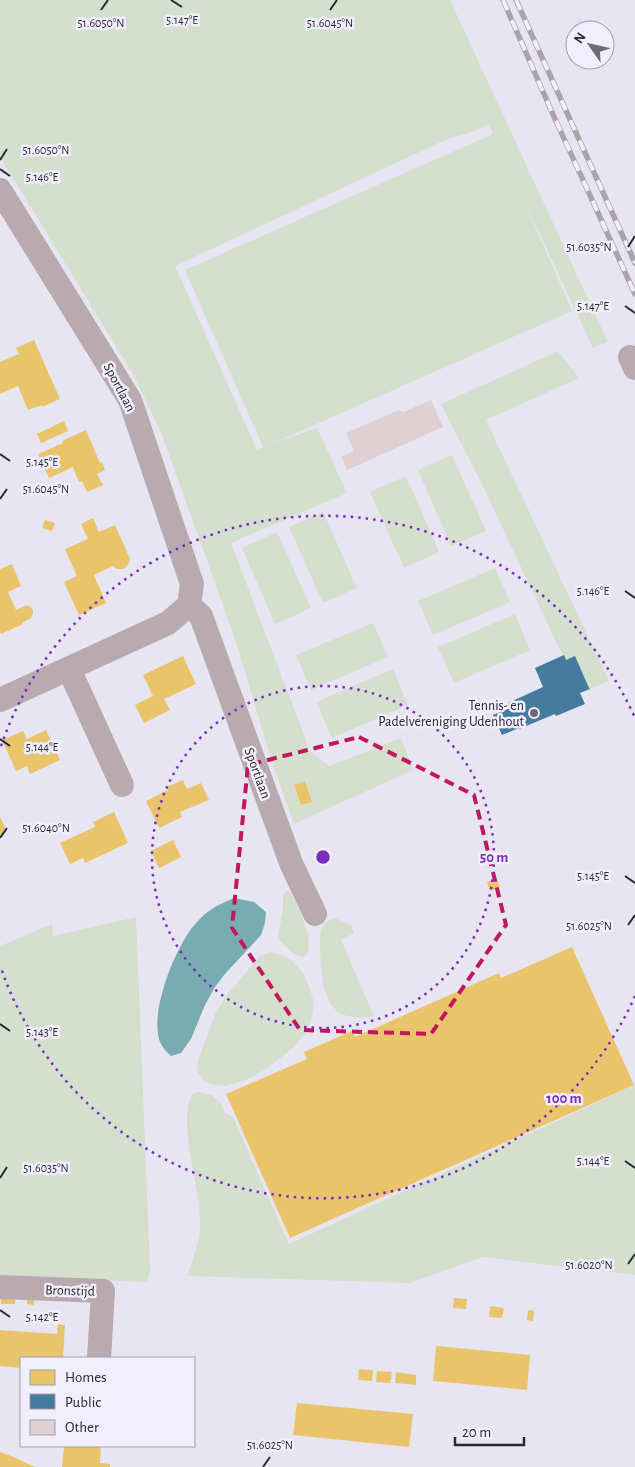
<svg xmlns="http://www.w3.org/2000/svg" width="635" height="1467" viewBox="0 0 635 1467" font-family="'Alegreya Sans',sans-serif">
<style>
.green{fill:#d4dfcd;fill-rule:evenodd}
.water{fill:#77adb1}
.homes{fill:#e9c46a}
.public{fill:#457b9d}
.building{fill:#ded0d3}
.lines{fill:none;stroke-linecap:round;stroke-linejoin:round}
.minor{stroke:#b9aaaf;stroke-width:24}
.rail-casing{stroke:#aca2a8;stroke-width:5.5}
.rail{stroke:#f1eefd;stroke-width:4;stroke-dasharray:11;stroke-linecap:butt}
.marked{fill:none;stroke:#c2185b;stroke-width:4;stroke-dasharray:10 6;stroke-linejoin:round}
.ticks{fill:none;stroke:#2a2831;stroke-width:2}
.ring{fill:none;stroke:#7b2cbf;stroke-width:2.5;stroke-dasharray:2.5 5}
.poi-dot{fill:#6c6a75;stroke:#f1eefd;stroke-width:2}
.labels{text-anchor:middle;stroke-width:5;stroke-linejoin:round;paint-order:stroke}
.street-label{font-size:14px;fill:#2a2831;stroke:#f1eefd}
.poi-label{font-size:14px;fill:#2a2831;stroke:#f1eefd;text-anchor:end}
.ticks-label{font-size:12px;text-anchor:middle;fill:#2a2831;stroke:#f1eefd;stroke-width:5;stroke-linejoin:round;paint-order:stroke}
.centre{fill:#7b2cbf;stroke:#f1eefd;stroke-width:2.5}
.ring-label{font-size:15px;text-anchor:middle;font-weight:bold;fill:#7b2cbf;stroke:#f1eefd;stroke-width:5;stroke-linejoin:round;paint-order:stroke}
</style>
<rect width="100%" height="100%" fill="#e8e5f2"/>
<!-- green -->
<path class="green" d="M0,0H450L608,342L593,348L521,194L572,311L271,444L317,428L347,493L231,543L310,751L329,766L401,738L413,770L294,824L274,768L234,636L161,432L133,374L0,157ZM489,124L493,134L185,270L263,447L257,450L175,266L445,140L472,132Z
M558,351L579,378L486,420L609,681L583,692L557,644L482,484L441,404Z
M452,455L486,531L451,546L418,470Z
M406,476L439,552L404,568L370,492Z
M323,512L357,588L323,603L289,527Z
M277,532L311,608L275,624L242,548Z
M495,568L510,602L433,635L418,601Z
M515,614L530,650L454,683L438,647Z
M373,623L388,657L311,690L296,655Z
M393,669L408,705L332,738L316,702Z
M288,890L291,892C298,910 316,939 306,956C295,959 286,946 278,939V934L283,911V899L284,893Z
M136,917L150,1270L147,1282L66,1279H0V946L52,924L53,936Z
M335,918L351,925L354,933L341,940L374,1017C362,1017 347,1019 337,1011C331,1006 327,998 325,991C322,980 318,940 321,930C324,922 329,920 335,918Z
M270,952L280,954L292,961L303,973L310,989L314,1003L312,1016L306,1033L292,1049L266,1069L244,1081L224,1086L211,1084L204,1080L198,1073L197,1063L216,1012L227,995L259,957Z
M635,1085V1275L483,1257L410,1283L187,1276C193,1259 200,1241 200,1223C201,1189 177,1125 192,1094L198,1092L211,1095L220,1102L225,1113L233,1117L289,1244Z"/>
<!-- water -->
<path class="water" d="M234,898L254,902L266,912L265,923L261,935L224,975L215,987L205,1005L191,1039L181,1053L171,1056C164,1050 159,1043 158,1034C153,1004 176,945 196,923C208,910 217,905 234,898Z"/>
<!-- homes -->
<path class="homes" d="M34,340L60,399L42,407V405L28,410L18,386L0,394V362L19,354L16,348Z
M64,421L68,431L41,443L37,434Z
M86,430L100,463L102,462L105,470L97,474L103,485L87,492L82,481L79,482L73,467L49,478L38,454L63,443L62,441Z
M93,518L99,532L115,525L130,559L129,563L124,569H117L113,566L94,575L106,603L79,615L64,582L77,576L65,549L88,539L81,524Z
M45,520L55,523L52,531L42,528Z
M12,564L21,586L8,592L16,610L24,606H29L33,610V614L31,618L22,623L23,624L1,634L0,631V569Z
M183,656L196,684L164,699L170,710L144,723L135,705L153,696L143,675Z
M46,730L60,760L30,774L27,766L16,771L2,740L23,731L27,739Z
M183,780L187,789L201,783L209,800L180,812L182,817L159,828L146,801L168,790L167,787Z
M305,781L312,802L301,805L294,785Z
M114,812L128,843L85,863L83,858L70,864L60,843L95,827L93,822Z
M0,817L7,831L0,835Z
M173,840L181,857L159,868L151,851Z
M496,878L500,887L490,891L487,882Z
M572,947L634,1085L290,1238L226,1094L307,1059L304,1052L352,1031L355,1037L499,973L501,978Z
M1,1293L15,1294V1304H1Z
M27,1294H34V1305L27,1304Z
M454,1298L467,1299L466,1309L453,1308Z
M490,1306L504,1308L502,1318L489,1317Z
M528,1310L534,1311L533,1321L527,1320Z
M58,1324L65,1325L63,1358H21V1368L0,1366V1330L57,1334Z
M436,1346L530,1355L527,1390L433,1381Z
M359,1369L373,1370L372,1381L358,1380Z
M377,1371L392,1372L390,1383L376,1382Z
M396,1372L416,1375V1385L395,1383Z
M297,1403L413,1414L409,1447L293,1435Z
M64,1446H101L100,1463L110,1464V1467H62Z
M0,1452L11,1456L35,1467H0Z"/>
<!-- public -->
<path class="public" d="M564,655L566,660L575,656L588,686L590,689L580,693L585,704L556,716L555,714L519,729V728L502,735L493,715L510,708L508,703L543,687L535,668Z"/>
<!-- building -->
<path class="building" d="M431,400L443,427L347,470L341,457L354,451L346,433L399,410L403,412Z"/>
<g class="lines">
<!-- minor -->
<path class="minor" d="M0,190L130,400L192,584L189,605L168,623L0,700
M630,357L635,368
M189,605L201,616L291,863L315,914
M69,669L122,785
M0,1287L103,1291L99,1358"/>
<!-- rail casing -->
<g class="rail-casing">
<path id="rail" d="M503,0L551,110L635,294
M516,0L635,263"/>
</g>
<!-- rail -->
<use href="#rail" class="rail"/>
</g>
<!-- marked area -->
<path class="marked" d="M359,737L474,795L506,925L431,1034L300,1030L232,928L248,765Z"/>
<!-- ticks -->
<path class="ticks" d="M171,0L182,7M101,10L108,0M330,10L337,0M0,160L7,149M0,169L10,176M628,247L635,236M625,306L635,313M0,454L10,461M0,499L7,489M625,591L635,598M0,739L10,746M0,838L7,828M625,876L635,883M628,925L635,915M0,1024L10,1031M625,1161L635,1168M0,1178L7,1167M628,1264L635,1254M0,1310L10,1317M263,1467L270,1457"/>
<!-- distance rings -->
<g class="ring">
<circle cx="323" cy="857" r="171"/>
<path d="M635 996A341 341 0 0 1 1 968M1 746A341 341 0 0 1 635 718"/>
</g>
<!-- markers -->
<circle class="poi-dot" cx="534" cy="713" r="5"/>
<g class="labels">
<!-- street labels -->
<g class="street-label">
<text transform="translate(120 387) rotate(62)" y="5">Sportlaan</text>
<text transform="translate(258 773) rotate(70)" y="5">Sportlaan</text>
<text transform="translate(70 1290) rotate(2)" y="5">Bronstijd</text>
</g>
<!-- poi labels -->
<g class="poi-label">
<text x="524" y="710">Tennis- en<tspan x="524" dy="16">Padelvereniging Udenhout</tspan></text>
</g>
</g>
<g class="ticks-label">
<text x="182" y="24">5.147°E</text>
<text x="101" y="27">51.6050°N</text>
<text x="330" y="27">51.6045°N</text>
<text x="46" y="154">51.6050°N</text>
<text x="42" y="181">5.146°E</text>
<text x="589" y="251">51.6035°N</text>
<text x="593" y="310">5.147°E</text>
<text x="42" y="466">5.145°E</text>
<text x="46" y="493">51.6045°N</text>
<text x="593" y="595">5.146°E</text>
<text x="42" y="751">5.144°E</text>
<text x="46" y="832">51.6040°N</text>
<text x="593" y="880">5.145°E</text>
<text x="589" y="930">51.6025°N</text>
<text x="42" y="1036">5.143°E</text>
<text x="593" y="1165">5.144°E</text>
<text x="46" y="1172">51.6035°N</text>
<text x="589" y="1269">51.6020°N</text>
<text x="42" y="1321">5.142°E</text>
<text x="270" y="1449">51.6025°N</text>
</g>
<circle cx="323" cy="857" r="8" class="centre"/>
<g class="ring-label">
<text x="494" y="862">50 m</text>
<text x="564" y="1103">100 m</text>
</g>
<!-- legend -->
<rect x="20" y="1357" width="175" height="90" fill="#f1eefd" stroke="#a19fab"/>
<rect x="30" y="1370" width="25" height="15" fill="#e9c46a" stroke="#a19fab"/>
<text x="65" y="1382" font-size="15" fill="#2a2831">Homes</text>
<rect x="30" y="1394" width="25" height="15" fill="#457b9d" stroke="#a19fab"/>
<text x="65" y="1407" font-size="15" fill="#2a2831">Public</text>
<rect x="30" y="1420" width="25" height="15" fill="#ded0d3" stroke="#a19fab"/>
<text x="65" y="1432" font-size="15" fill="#2a2831">Other</text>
<!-- north arrow -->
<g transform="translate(590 45) rotate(304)"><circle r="24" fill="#f1eefd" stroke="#a19fab"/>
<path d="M0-4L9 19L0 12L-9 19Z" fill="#6c6a75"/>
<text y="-8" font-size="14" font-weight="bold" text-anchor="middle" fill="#2a2831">N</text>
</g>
<!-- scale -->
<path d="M455 1437v8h69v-8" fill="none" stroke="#2a2831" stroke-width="2.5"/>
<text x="462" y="1437" font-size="15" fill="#2a2831" stroke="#f1eefd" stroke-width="4" paint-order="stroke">20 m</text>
</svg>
